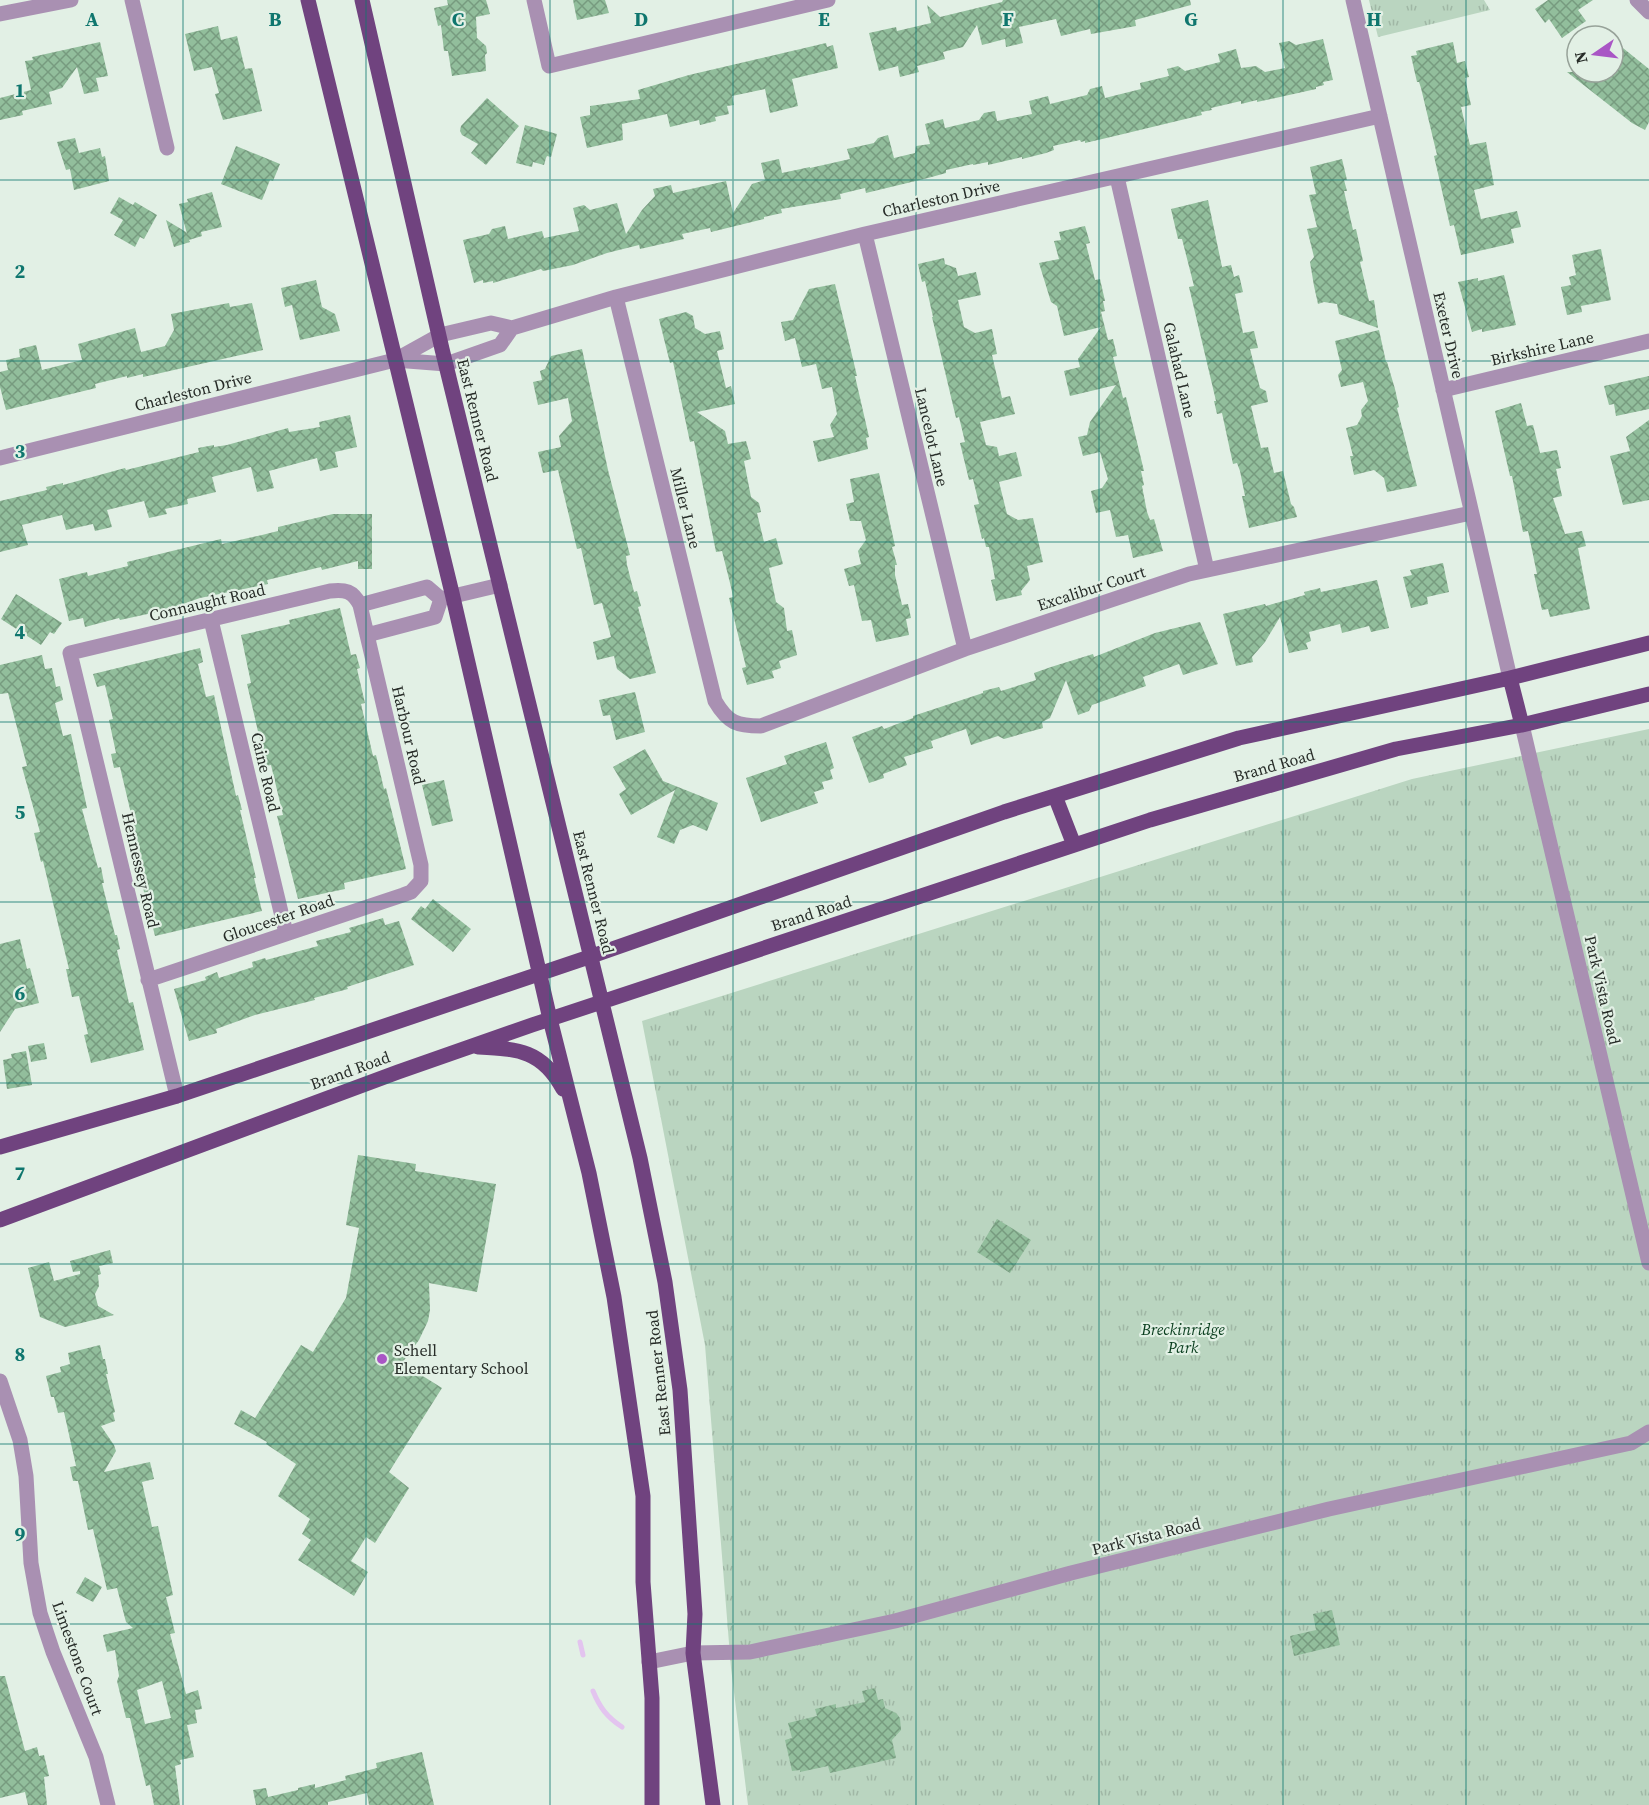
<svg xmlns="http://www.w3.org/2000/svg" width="1649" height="1805" viewBox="0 0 1649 1805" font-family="'Source Serif 4',serif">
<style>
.park{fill:url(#park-tufts)}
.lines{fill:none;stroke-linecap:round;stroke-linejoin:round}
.stream{stroke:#e3c4ef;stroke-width:5}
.building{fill:url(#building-cross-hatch);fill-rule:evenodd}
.minor{stroke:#a990b2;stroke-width:15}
.major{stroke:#70437f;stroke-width:15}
.grid{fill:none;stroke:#0f766e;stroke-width:1.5;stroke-opacity:0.55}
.poi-dot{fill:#a956c5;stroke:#e2f0e5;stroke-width:2}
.labels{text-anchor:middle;stroke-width:4.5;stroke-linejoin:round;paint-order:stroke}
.street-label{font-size:16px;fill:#272c28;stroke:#e2f0e5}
.park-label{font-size:16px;font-style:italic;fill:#093e1e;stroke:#e2f0e5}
.poi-label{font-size:16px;fill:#272c28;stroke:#e2f0e5;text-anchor:start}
.grid-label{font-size:20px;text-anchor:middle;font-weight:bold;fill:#0f766e;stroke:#e2f0e5;stroke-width:4.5;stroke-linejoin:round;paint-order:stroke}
</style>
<defs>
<pattern id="park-tufts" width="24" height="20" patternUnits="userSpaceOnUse" patternTransform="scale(1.5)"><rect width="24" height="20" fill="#bad5c0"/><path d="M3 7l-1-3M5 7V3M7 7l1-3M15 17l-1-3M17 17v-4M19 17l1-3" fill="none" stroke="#a0b7a5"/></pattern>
<pattern id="building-cross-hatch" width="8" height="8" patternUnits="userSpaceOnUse" patternTransform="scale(1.5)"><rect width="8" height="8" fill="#92be9c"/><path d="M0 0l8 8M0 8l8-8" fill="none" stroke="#779b7f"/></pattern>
</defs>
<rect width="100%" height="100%" fill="#e2f0e5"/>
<!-- park -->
<path class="park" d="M1369,0H1484L1490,10L1378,37Z
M1649,729V1805H748L731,1668L705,1345L642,1021L1412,779Z"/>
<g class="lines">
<!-- stream -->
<path class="stream" d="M580,1642L583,1655
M593,1691C600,1708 607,1717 622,1727"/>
</g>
<!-- building -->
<path class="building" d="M447,0H486L490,14L476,17L477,38L486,46L487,53L485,55L486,71L452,76L448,51H444L441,25L438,26L434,8L448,5Z
M573,0H605L609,13L577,20Z
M1003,0H1190L1191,5L1135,20L1136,26L1091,34L1090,29L1061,36L1056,19L1019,27L1023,43L1006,47L1005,39L982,45L977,25L963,47L943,52L945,59L917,66L919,72L900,77L898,66L879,71L869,33L896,27L897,31L931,23L927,5L940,17L1002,2Z
M1548,0H1593L1578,10L1586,21L1562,38L1549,19L1545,23L1535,9Z
M218,26L221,40L237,36L245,69L252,68L262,111L223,120L215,94L219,93L212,67L194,71L185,34Z
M1323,39L1333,80L1323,82L1324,85L1316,87V89L1257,102V100L1241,104V101L1211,108L1212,110L1201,112L1202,115L1115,136L1085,143V141L1081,142L1080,140L1053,146L1054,150L1046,153L1022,159V157L988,165V162L973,165V164L946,170V173L928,178L866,193L865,188L840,194L841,199L781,209L782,213L764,217V219L711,232L710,228L682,234L684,239L640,249L639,245L607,253L573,265L543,271L541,269L493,283V281L483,283V280L474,283L463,240L489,234L492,229L505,226L508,239L542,231L544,238L579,231L573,208L584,205L590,210L617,203L626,234L642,210L655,196L653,189L671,185L673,193L726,181L733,213L752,184L765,180L761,163L779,159L782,173L810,167V168L850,159L847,149L874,143L878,138L888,135L894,158L915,153L916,146L930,144L925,124L943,119L945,128L979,120L984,113L995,111L997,121L1032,114L1029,101L1048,96L1050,104L1087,95L1090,89L1102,86L1105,98L1141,89L1140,83L1169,76L1167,69L1178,66L1185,71L1220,62L1218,54L1236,49L1241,68L1256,66L1265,72L1285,68L1279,43L1289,41L1296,45Z
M1613,40L1649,69V122L1645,130L1632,123L1567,72H1613Z
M100,42L108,76L96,78L99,91L84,94L77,67L62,88L49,92L52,104L22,111L23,115L0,120V98L31,90L25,61L33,60L32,57Z
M1453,42L1457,63L1465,61L1469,77L1465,78L1471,105L1461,107L1470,145L1486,142L1494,185L1474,190L1481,219L1517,211L1521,227L1511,229L1514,243L1461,255L1454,225L1450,226L1434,156L1437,155L1421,88L1419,82H1417L1411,56L1417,55L1416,51Z
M826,43L827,47L833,45L838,68L792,79L798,106L770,113L765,89L732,96L734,105L727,106L729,114L715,117L716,121L700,125L699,120L670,127L667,114L622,124L623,140L587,148L580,117L590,115V106L640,99L638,90L689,75Z
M487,98L519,126L486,165L471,153L478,144L462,135L460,131L461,126Z
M525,125L557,134L551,157L547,156L546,158L544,165L533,162L532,167L516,163Z
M75,138L79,153L100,148L102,157L105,156L109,181L74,190L70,169L66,170L57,142Z
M236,146L280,164L273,181L270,180L262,200L221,184Z
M1342,159L1347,180H1344L1347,191H1344L1353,230L1356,229L1363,261L1360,262L1369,301L1374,300L1378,328L1339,314L1337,304L1324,302L1318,304L1314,286L1310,262L1314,257L1307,229L1317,227L1309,195L1316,194L1310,167Z
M212,192L222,227L201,232L202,236L189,240L190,242L174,247L166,220L186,232L187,234L179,204L188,202L187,199Z
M119,197L133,205L135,202L157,215L144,239L140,237L135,247L114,235L123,220L110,213Z
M1208,200L1222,267L1231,265L1234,277L1239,275L1243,292L1235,294L1243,333L1254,331L1258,348L1250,349L1260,388L1266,391L1268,402L1251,406L1261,448L1268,447L1274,473L1283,471L1291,504L1294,507L1297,517L1249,528L1242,496H1245L1240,471L1237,463L1233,464L1222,413L1217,414L1214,401H1216L1189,287L1194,286L1182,239H1178L1171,209Z
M1085,226L1090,243L1086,244L1095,280L1100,279L1105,301H1103L1105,311L1101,312L1108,340L1113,339L1117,356L1113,357L1123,398L1126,397L1144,471H1141L1144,485L1142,486L1147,512L1150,520L1154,519L1163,551L1133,558L1128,535L1116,537L1110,510L1096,513L1091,491L1102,488L1108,479L1100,452L1083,456L1078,437L1087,435L1090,422L1116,385L1070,396L1064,371L1080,367L1078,359L1101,327L1064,336L1057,306L1051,302L1039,263L1059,259L1054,241L1061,240L1059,232Z
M1601,249L1611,300L1581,306L1582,312L1567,315L1561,287L1571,285L1569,277L1576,275L1572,255Z
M944,258L945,264L956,268L958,276L976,272L981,295L958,300L964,327L975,333L992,329L997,354L992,355L1002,398L1010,396L1015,414L980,422L986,445L997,447L999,456L1016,452L1022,476L999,482L1007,514L1018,520L1033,518L1043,562L1027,566L1030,580L1021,591L1022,595L996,601L991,580L995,579L989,547H986L984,538L982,539L974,505L979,504L973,479L969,480L960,443L965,442L959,417L956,418L932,317H933L925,281L922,282L918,264Z
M1504,275L1516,325L1482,332V329L1472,332L1458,282L1478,278V281Z
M316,280L322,307L335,314L340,331L300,340L292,305L285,307L281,288Z
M835,284L857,376H855L869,437L866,438L868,449L818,462L813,441L834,437L830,425L837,414L832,387L822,389L816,364L802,367L795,338L785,341L781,322L793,320L809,289Z
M229,303L230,307L252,303L263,350L143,377V374L127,378V376L95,384L96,388L6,410L0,387V372L8,370L6,360L20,357L19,349L36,345L42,370L82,360L78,344L135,328L141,352L165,346L174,330L171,314Z
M686,312L693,316L695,328L705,334L720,331L724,349L717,351L726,388L731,386L735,404L697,412L725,431L728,444L746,441L751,459L744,461L751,497L759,503L761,512L757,513L764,542L776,538L783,564L769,568L776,602L784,608L787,631L792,630L797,655L779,661L781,668L772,671L774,678L747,685L742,668L746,667L729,598L733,597L731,587L722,551L716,552L694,441L690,442L673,362L670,363L659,319Z
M1379,330L1386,362H1387L1395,389L1399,407L1397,408L1417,486L1387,492L1384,478L1374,470L1354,475L1350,456H1353L1346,428L1357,425L1362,416L1361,410L1368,401L1363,382L1341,387L1338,375L1342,370L1335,341Z
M582,349L608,470L630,555L626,556L627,565L634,592L637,591L641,606L638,607L656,673L630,679L617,669L614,656L597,660L593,642L611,637L602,603L594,605L581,548L577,549L558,470L543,473L538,452L561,447L559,436L572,421L568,398L538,405L533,382L542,380L540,371L545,369L551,356Z
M1649,376V409L1616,416L1614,404L1609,405L1604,386Z
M1521,403L1527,426L1533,425L1540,453L1557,450L1561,468L1556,469L1562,496L1553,498L1565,534L1582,531L1586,546L1578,548L1590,609L1550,617L1548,609L1542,610L1534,574H1537L1528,531L1523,532L1512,476H1510L1495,411Z
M350,415L357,447L335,452L338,467L320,471L317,458L269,471L274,488L257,492L251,467L212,477L216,492L187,499L188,504L165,509L167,514L149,518L144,501L107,510L112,527L95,531L93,524L66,530L62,515L22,525L28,545L0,552V501L47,490L46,487L63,483V485L125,468L126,470L199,452L198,448L214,445V447L227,445L288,428L289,432L320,427L319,422Z
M1649,420V500L1623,505L1610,456L1630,451L1626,437Z
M879,473L895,546L892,547L897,565H895V575L902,605L908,604L911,618L906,619L909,635L876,642L871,620L862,621L854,585L849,586L844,569L861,564L858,551L866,540L861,521H850L846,504L854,502L850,479Z
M333,514H372V569H358V561L322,570L321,567L267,580L268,584L200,598L166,610L120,620L119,618L85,627L83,618L69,621L59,579L87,572L88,576L128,566L127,562L221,539L222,544L262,535L278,531V527Z
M1443,563L1449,592L1427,597L1428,604L1411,608L1403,577L1412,575L1410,570Z
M1377,580L1389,628L1371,632L1369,626L1342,633L1340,624L1309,632L1311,641L1306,643L1308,649L1289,653L1280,617L1265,642L1252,657L1253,662L1236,666L1223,614L1265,604L1266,606L1305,595L1304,592L1320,588L1321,592Z
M16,594L62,623L54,634L50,632L41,645L1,619Z
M340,608L351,655L356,654L360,668L357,669L365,703L361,704L373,756L376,755L384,789L386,788L406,869L344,883L345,889L298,899L277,816L283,815L271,765L266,766L247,684L251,683L241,635L290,624L289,620Z
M1200,622L1218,664L1183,675L1179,664L1143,677L1146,686L1092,705L1089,711L1078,715L1066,680L1050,718L1042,722L1043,728L1004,739L998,736L971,745L966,729L931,741L933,748L904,757L907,765L883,774L884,778L869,783L852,737L882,726L884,729L913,718V716L983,693V691L999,687L1001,691L1036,680L1034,673L1051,667L1093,654L1094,657L1155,633Z
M200,648L203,662L198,664L206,697L214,695L236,796L238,795L242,810H240L256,878H254L262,911L155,936L143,888L146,887L139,856H141L120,767L114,768L111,754L116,753L109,720L113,719L105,685L97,687L93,674Z
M42,655L45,669L52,668L56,687L60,686L63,700L55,703L63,736L71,734L87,808L82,809L98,868L101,867L104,883H102L115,935H117L120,949L117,950L129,1003L133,1002L144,1050L91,1063L84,1035L88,1034L79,996L72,997L66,969H69L59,928L43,861L41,862L34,833L40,832L22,767L27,766L8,693L0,694V665Z
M635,692L645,732L616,740L610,715L603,716L599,700Z
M826,742L834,768L830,770L833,779L822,782L824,789L814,792L818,803L761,822L746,778L787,764L784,756Z
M645,749L663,781L718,803L707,831L693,825L680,830L674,844L657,837L675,790L631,815L619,794L626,789L613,767Z
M444,780L453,821L432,826L422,785Z
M433,899L471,929L453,952L411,919L421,906L425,909Z
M383,918L385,925L399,921L414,965L347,987L348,989L314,998L315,1000L255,1015L216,1029L217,1033L189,1041L174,989L206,980L205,977L217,972L219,978L253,967L252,962L265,958L266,960L318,946L316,941L351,932L349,928Z
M20,939L27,969L30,968L39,1003L15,1009L0,1032V944Z
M44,1043L47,1059L31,1062L28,1046Z
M26,1051L32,1085L7,1089L3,1060L12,1058L11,1054Z
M358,1155L416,1164L415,1171L496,1184L477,1292L429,1283L430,1310L428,1321L419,1340L402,1363L442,1388L389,1472L409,1488L375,1543L366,1537L351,1561L368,1572L354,1596L298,1560L311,1540L302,1534L310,1519L278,1496L296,1464L266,1444L267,1442L234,1424L241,1410L255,1418L301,1345L313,1352L346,1298L359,1228L346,1225Z
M997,1219L1031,1240L1010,1273L977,1252Z
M110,1250L113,1263L99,1266L101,1274L98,1275L99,1286L95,1294L98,1306L114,1315L65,1327L40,1317L28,1268L49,1262L54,1281L80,1274V1271L73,1272L70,1261Z
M100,1345L103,1359H105L108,1374H106L115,1412L113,1413L115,1421L101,1426L114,1445L116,1451L104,1472L150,1462L154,1479L142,1482L152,1527L158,1526L173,1595L166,1597L175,1633L170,1634L186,1694L198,1690L202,1709L195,1710L197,1723L187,1725L194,1757L180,1760L181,1764L175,1766L180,1805H154L150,1785L146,1786L130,1718H126L117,1681L119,1676L115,1650L107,1652L103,1635L133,1628L126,1622L117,1588L107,1590L93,1529L88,1530L78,1481H73L70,1467L76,1466L64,1412L58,1413L54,1397H51L46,1376L61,1372L60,1367L70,1364L68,1353ZM162,1681L171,1718L145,1724L137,1690Z
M85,1577L102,1587L93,1602L76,1593Z
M1332,1610L1340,1645L1294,1656L1290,1636L1316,1630L1313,1614Z
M0,1676H5L25,1751L37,1747L39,1756L44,1755L49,1776L44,1777L47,1805H28L25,1792L0,1798Z
M875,1688L878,1700L883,1699L885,1708L896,1713L900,1718L901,1730L892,1740L896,1758L830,1773L828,1766L800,1772V1770L792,1771L785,1740L792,1738L788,1723L817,1716L815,1709L836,1704V1708L865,1702L862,1691Z
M422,1752L434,1805H369L367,1793L328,1802V1805H256L253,1790L266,1788L268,1797L298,1790V1788L315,1784V1788L346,1780L345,1776L377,1768L376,1763Z"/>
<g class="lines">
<!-- minor -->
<path class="minor" d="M132,0L167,148
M534,0L549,66L828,0
M1353,0L1510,678
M1637,0L1649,12
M0,14L71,0
M1117,177L1207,570
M865,234L965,649
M616,297L715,701C728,723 737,726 761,726L965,649L1189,574L1471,513
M395,360L446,364L500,345L512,328
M1443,390L1649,341
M0,458L395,360L440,335L491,323L512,328L616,297L865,234L1380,116
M441,599L500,585
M360,605L427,587L441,599
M211,620L286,933
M367,635L435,617L441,599
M1522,725L1649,1263
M148,980L403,895L411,892L421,881V865L360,605C353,591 345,589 330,591L70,653L177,1096
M0,1381L20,1440L26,1476L31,1563L40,1613L53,1652L96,1757L108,1805
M649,1662L693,1653L750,1652L895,1621L1071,1573L1329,1509L1631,1443L1649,1432"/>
<!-- major -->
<path class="major" d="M308,0L452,593L550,1019L589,1173L614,1297L643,1496V1582L652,1698V1805
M362,0L442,349L640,1158L665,1282L680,1390L695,1614L693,1653L713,1805
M1510,678L1522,725
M1055,796L1074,845
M478,1047C518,1049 542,1050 563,1089
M0,1147L177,1096L592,956L1004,812L1239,738L1510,678L1649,643
M0,1220L398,1072L532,1025L1150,820L1396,749L1522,725L1649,694"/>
</g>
<!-- grid -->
<path class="grid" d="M183,0V1805M366,0V1805M550,0V1805M733,0V1805M916,0V1805M1099,0V1805M1283,0V1805M1466,0V1805M0,180H1649M0,361H1649M0,542H1649M0,722H1649M0,902H1649M0,1083H1649M0,1264H1649M0,1444H1649M0,1624H1649"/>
<!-- markers -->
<circle class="poi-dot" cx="382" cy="1359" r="6"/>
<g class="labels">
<!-- street labels -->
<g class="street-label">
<text transform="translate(941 198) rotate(-13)" y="6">Charleston Drive</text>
<text transform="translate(1449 335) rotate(77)" y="6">Exeter Drive</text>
<text transform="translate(1542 348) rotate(-13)" y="6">Birkshire Lane</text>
<text transform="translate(1180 370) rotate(77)" y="6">Galahad Lane</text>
<text transform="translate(193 391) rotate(-14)" y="6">Charleston Drive</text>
<text transform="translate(478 420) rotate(76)" y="6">East Renner Road</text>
<text transform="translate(932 437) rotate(77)" y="6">Lancelot Lane</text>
<text transform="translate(686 508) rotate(76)" y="6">Miller Lane</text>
<text transform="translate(1091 588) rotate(-18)" y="6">Excalibur Court</text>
<text transform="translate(207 602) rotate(-13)" y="6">Connaught Road</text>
<text transform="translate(409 735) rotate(77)" y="6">Harbour Road</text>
<text transform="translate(1274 765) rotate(-16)" y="6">Brand Road</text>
<text transform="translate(266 772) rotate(77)" y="6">Caine Road</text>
<text transform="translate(141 870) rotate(77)" y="6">Hennessey Road</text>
<text transform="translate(594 892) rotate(76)" y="6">East Renner Road</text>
<text transform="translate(811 913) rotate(-18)" y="6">Brand Road</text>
<text transform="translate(278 918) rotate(-19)" y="6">Gloucester Road</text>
<text transform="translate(1603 990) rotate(77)" y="6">Park Vista Road</text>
<text transform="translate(350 1070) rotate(-20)" y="6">Brand Road</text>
<text transform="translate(658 1373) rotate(-96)" y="6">East Renner Road</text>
<text transform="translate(1146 1536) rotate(-14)" y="6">Park Vista Road</text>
<text transform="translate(78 1658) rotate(70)" y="6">Limestone Court</text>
</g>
<!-- park labels -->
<g class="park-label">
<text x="1183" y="1335">Breckinridge<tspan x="1183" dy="18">Park</tspan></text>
</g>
<!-- poi labels -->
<g class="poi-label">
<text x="394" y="1356">Schell<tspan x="394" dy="18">Elementary School</tspan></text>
</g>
</g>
<g class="grid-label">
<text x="92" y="26">A</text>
<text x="275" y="26">B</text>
<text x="458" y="26">C</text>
<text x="641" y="26">D</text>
<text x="824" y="26">E</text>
<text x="1008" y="26">F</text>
<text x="1191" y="26">G</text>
<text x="1374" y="26">H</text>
<text x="20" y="97">1</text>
<text x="20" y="278">2</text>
<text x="20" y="458">3</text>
<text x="20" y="639">4</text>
<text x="20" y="819">5</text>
<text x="20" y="1000">6</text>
<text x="20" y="1180">7</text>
<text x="20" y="1361">8</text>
<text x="20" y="1541">9</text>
</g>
<!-- north arrow -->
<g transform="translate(1595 54) rotate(256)"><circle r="28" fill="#e2f0e5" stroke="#97a299" stroke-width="1.5"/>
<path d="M0-4.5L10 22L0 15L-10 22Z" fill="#a956c5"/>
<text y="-9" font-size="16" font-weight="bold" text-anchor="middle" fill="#272c28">N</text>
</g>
</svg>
